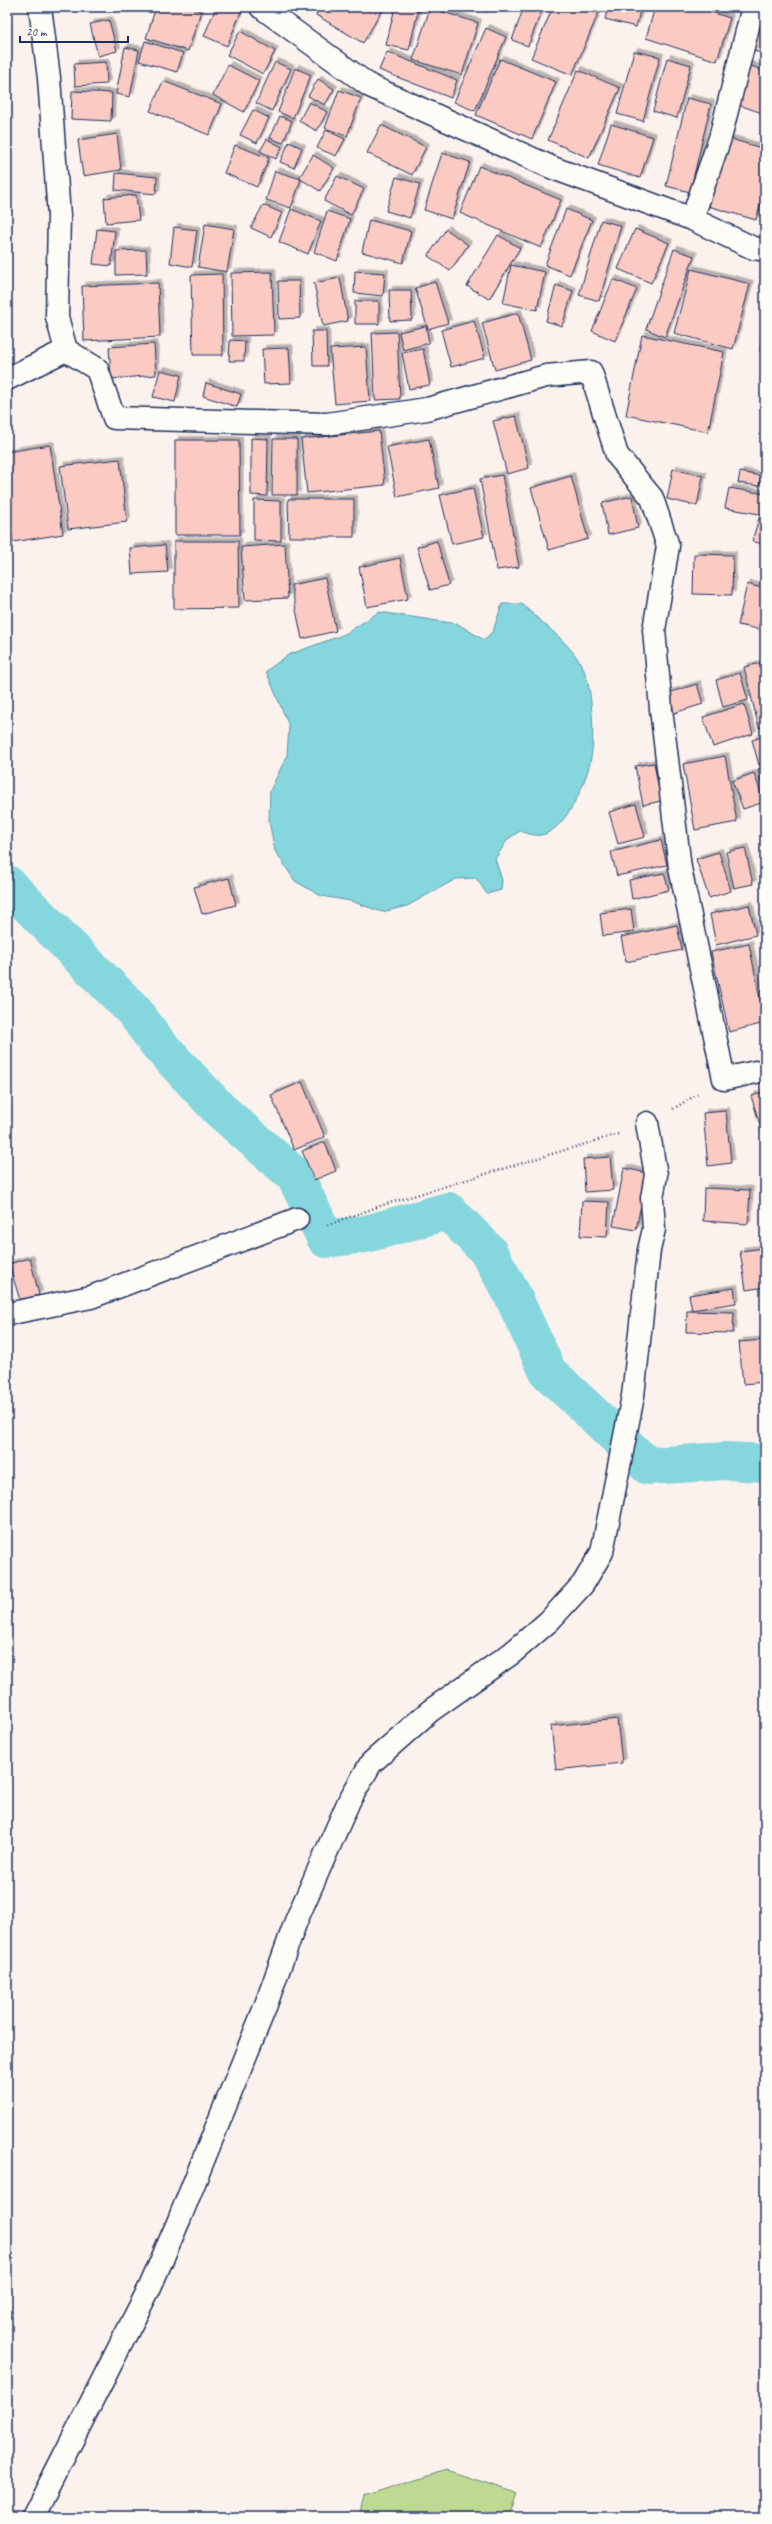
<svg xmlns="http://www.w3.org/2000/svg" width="772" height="2524" viewBox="0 0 772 2524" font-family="Caveat,sans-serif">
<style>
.green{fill:#beda92;stroke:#6c8478}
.water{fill:#86d7dd;stroke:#5b94aa}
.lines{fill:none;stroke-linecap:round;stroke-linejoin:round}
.canal{stroke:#86d7dd;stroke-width:38}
.building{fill:#facac3;stroke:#1b2f5e;filter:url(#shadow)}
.street-casing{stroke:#1b2f5e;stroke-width:25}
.path{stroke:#1b2f5e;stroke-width:2.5;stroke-dasharray:1 3;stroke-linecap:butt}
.street{stroke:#fdfcf7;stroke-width:22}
</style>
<defs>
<filter id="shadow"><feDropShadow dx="3.5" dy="-3.5" stdDeviation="0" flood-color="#0004"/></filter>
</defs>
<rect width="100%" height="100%" fill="#fcf2ed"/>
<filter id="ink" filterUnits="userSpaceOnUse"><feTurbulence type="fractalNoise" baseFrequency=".025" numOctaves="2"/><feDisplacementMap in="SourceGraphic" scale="8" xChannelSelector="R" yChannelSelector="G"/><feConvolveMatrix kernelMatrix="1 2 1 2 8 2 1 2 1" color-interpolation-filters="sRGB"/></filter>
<g filter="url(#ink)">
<!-- green -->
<path class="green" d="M446,2470L517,2493L509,2517H359L364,2497Z"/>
<!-- water -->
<path class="water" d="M502,604H522C543,625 571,642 584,670C592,689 594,730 592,751C590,775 567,831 541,835C533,836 527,833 520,831L508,839L495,859L502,880L501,890L487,894L476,878L456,879L407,906L382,912L351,901L321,896L295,881L275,851L269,821L270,791L287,755L289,726L266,671L288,655L345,634L379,612L458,624L484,640L493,631Z"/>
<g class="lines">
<!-- canal -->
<path class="canal" d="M7,884L133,1010L159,1045L220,1110L295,1176L326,1239L366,1234L448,1211L488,1251L512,1294L548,1372L648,1466L726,1461L765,1463"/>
</g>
<!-- building -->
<path class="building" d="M156,7H188L201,11L188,51L146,38Z
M216,7H243L227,46L204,36Z
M321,7H384L363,43L316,15Z
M395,7H419L409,50L386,45Z
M477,7H489L487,12Z
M524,7H543L528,46L512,40Z
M553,7H601L572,75L531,58Z
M608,7H641L636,27L605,19Z
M655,7H695L730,18L717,61L646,38Z
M758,7L765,9V54L747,49Z
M430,8L478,23L462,75L413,60Z
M109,20L117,51L98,56L90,24Z
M486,28L506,37L475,111L454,102Z
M240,31L275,51L263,74L227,55Z
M145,41L183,53L177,72L139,61Z
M125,47L139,50L130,97L116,94Z
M634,51L660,57L643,121L617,114Z
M387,52L457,80L451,98L379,70Z
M667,58L691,65L677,118L653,111Z
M500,59L556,82L532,139L476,115Z
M106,62L107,84L75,86L74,64Z
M275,62L291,69L272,111L256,103Z
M228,65L259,81L244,112L213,95Z
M748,65L765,71V114L736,104Z
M295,68L311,75L293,118L278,112Z
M578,70L620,88L589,158L548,140Z
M318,79L334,89L325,105L308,96Z
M163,81L222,104L209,135L150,111Z
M339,90L361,98L347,136L325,128Z
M72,91L112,93L111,121L71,119Z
M687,98L711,104L690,192L666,186Z
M309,102L327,112L317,131L299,121Z
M253,110L269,118L257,143L240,135Z
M280,116L292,121L283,143L270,138Z
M611,124L653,137L640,178L598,165Z
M381,125L426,147L412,175L367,153Z
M326,130L345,139L336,156L317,148Z
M117,134L121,170L83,176L78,140Z
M727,138L765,149V187L756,220L708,206Z
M267,139L282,147L276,159L260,151Z
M289,142L302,148L294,168L280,162Z
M235,145L269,158L257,187L224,173Z
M442,153L470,162L452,219L424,210Z
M313,155L334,168L320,191L299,178Z
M479,166L561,200L541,248L460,213Z
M275,171L301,179L291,208L266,200Z
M116,173L157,177L156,194L115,190Z
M337,176L364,189L351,215L324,201Z
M396,177L420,184L410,218L386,211Z
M136,195L139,220L106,223L104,198Z
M263,205L282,213L271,237L251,228Z
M291,209L321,221L308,254L279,242Z
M566,209L592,220L570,275L545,265Z
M327,211L350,219L337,261L314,252Z
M369,220L411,231L403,263L362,252Z
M601,220L621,226L599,301L579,295Z
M205,224L234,229L227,272L198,267Z
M174,227L197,230L192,267L170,263Z
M97,229L115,231L111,266L93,264Z
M446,229L468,245L450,271L428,256Z
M635,229L669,243L651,283L618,269Z
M498,235L520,248L489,299L467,286Z
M674,249L694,256L665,337L646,329Z
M146,250L147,274L116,275V251Z
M511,265L545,272L537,310L503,303Z
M691,269L750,284L733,349L674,333Z
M355,271L385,273L383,296L354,293Z
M272,272L274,335L232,336L231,273Z
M222,274L223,355H193L191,275Z
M340,278L348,321L323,326L314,283Z
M613,279L637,289L615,341L592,331Z
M278,281H299L300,318L279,319Z
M435,282L448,323L428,329L415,288Z
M158,283L160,337L84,341L82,286Z
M556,285L573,291L562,326L546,321Z
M389,290H411L412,320L390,321Z
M355,301H379V324H355Z
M518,313L531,360L495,370L482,323Z
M764,314H765V352L760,351Z
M474,321L485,358L451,367L441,330Z
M426,326L429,343L403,350L399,332Z
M312,331H326L327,366H313Z
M397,332L400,399L375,400L372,333Z
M642,335L724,352L708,432L626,415Z
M230,340L245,341L244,361H229Z
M154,344L156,375L111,379L109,347Z
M366,347L370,401L335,404L330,349Z
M289,348L291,383L264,384L262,349Z
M423,349L430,385L409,389L402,353Z
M160,370L181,375L175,402L153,397Z
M206,383L241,394L237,407L203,396Z
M516,416L529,468L507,474L493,421Z
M379,431L385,485L307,493L301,439Z
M251,438L268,439L267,496L251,495Z
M273,439H297V495H272Z
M429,439L439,488L397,497L387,447Z
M175,440H239L240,535H175Z
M50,445L63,534L13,542L7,502V452Z
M120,459L127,522L68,529L60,466Z
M673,469L703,476L697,506L667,499Z
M740,472L761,476L759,486L738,483Z
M502,475L519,567L497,570L480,479Z
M571,476L588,539L549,550L531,488Z
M473,488L484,537L452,544L440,495Z
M729,488L765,494V515L725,508Z
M632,496L638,528L608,535L602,503Z
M288,499H354V537H289Z
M254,500L281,501V541L254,540Z
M759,518L765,520V545L752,541Z
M174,541H238L239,608L174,609Z
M437,541L449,585L430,590L417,547Z
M285,544L288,598L245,600L241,547Z
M165,545L168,572L132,574L130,548Z
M694,554L733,555L732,595L693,594Z
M400,558L408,599L367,607L359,567Z
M325,578L336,631L302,639L291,585Z
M747,584L765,589V600L758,629L738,625Z
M765,662V727L759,728L744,667Z
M740,673L748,700L723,707L716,680Z
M697,684L703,704L674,713L668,693Z
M744,704L753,734L713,747L703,717Z
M765,736V764L759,765L752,740Z
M725,756L737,822L695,830L683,764Z
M654,763L661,801L643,805L635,766Z
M765,767V797L758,769Z
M754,773L764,802L743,809L732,781Z
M636,804L645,837L618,844L609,812Z
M661,840L667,865L617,876L611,852Z
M745,848L753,884L734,888L726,852Z
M719,852L731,891L709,898L696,859Z
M664,873L669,890L632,899L629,880Z
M229,878L236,905L202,914L194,887Z
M749,905L756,935L716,945L710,914Z
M631,909L634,932L603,936L600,913Z
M677,925L682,950L626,962L621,937Z
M749,944L765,1023L729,1032L711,952Z
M302,1082L325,1137L294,1150L271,1095Z
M765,1092V1141L751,1096Z
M726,1111L731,1163L708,1166L703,1113Z
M325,1142L336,1171L314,1180L302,1151Z
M610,1157L613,1190L585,1192L583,1159Z
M624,1168L647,1173L636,1230L613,1226Z
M704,1188L750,1190L748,1224L703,1221Z
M582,1201L609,1202L607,1237L580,1236Z
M765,1248V1287L746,1290L740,1251Z
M30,1258L39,1295L20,1300L9,1264Z
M734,1288L736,1303L692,1310L689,1295Z
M687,1311L734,1312L733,1333L686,1332Z
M765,1340V1382L743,1384L739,1342Z
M617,1719L622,1763L556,1770L551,1726Z"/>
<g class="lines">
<!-- street casing -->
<g class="street-casing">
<path id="street" d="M40,7L49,78L59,216L57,317L66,350L97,369L114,418L327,424L427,409L546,376L591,372L617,455L652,498L668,546L654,630L661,709L680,868L724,1079L765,1070
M261,7L370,86L553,168L692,219L753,248L765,250
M692,219L720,138L753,7
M7,379L66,350
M7,1314L91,1297L297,1219
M33,2517L150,2287L179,2220L264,2010L296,1921L349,1801L371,1763L430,1711L512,1653L549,1621L583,1584L602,1552L633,1396L649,1250L654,1229L652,1198L656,1175L647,1123"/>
</g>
<!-- path -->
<path class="path" d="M673,1109L698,1094
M327,1225L383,1205L618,1134"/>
<!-- street -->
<use href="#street" class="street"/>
</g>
</g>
<!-- margin -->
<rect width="772" height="2524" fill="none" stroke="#fdfcf7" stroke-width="24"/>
<rect x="12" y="12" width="748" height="2500" fill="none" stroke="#1b2f5e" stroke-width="1.5" filter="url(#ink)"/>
<!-- scale -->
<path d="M20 36v6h108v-6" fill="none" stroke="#1b2f5e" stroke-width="2"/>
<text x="26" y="36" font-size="12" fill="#1b2f5e" stroke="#fdfcf7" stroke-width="3" paint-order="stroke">20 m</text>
</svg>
